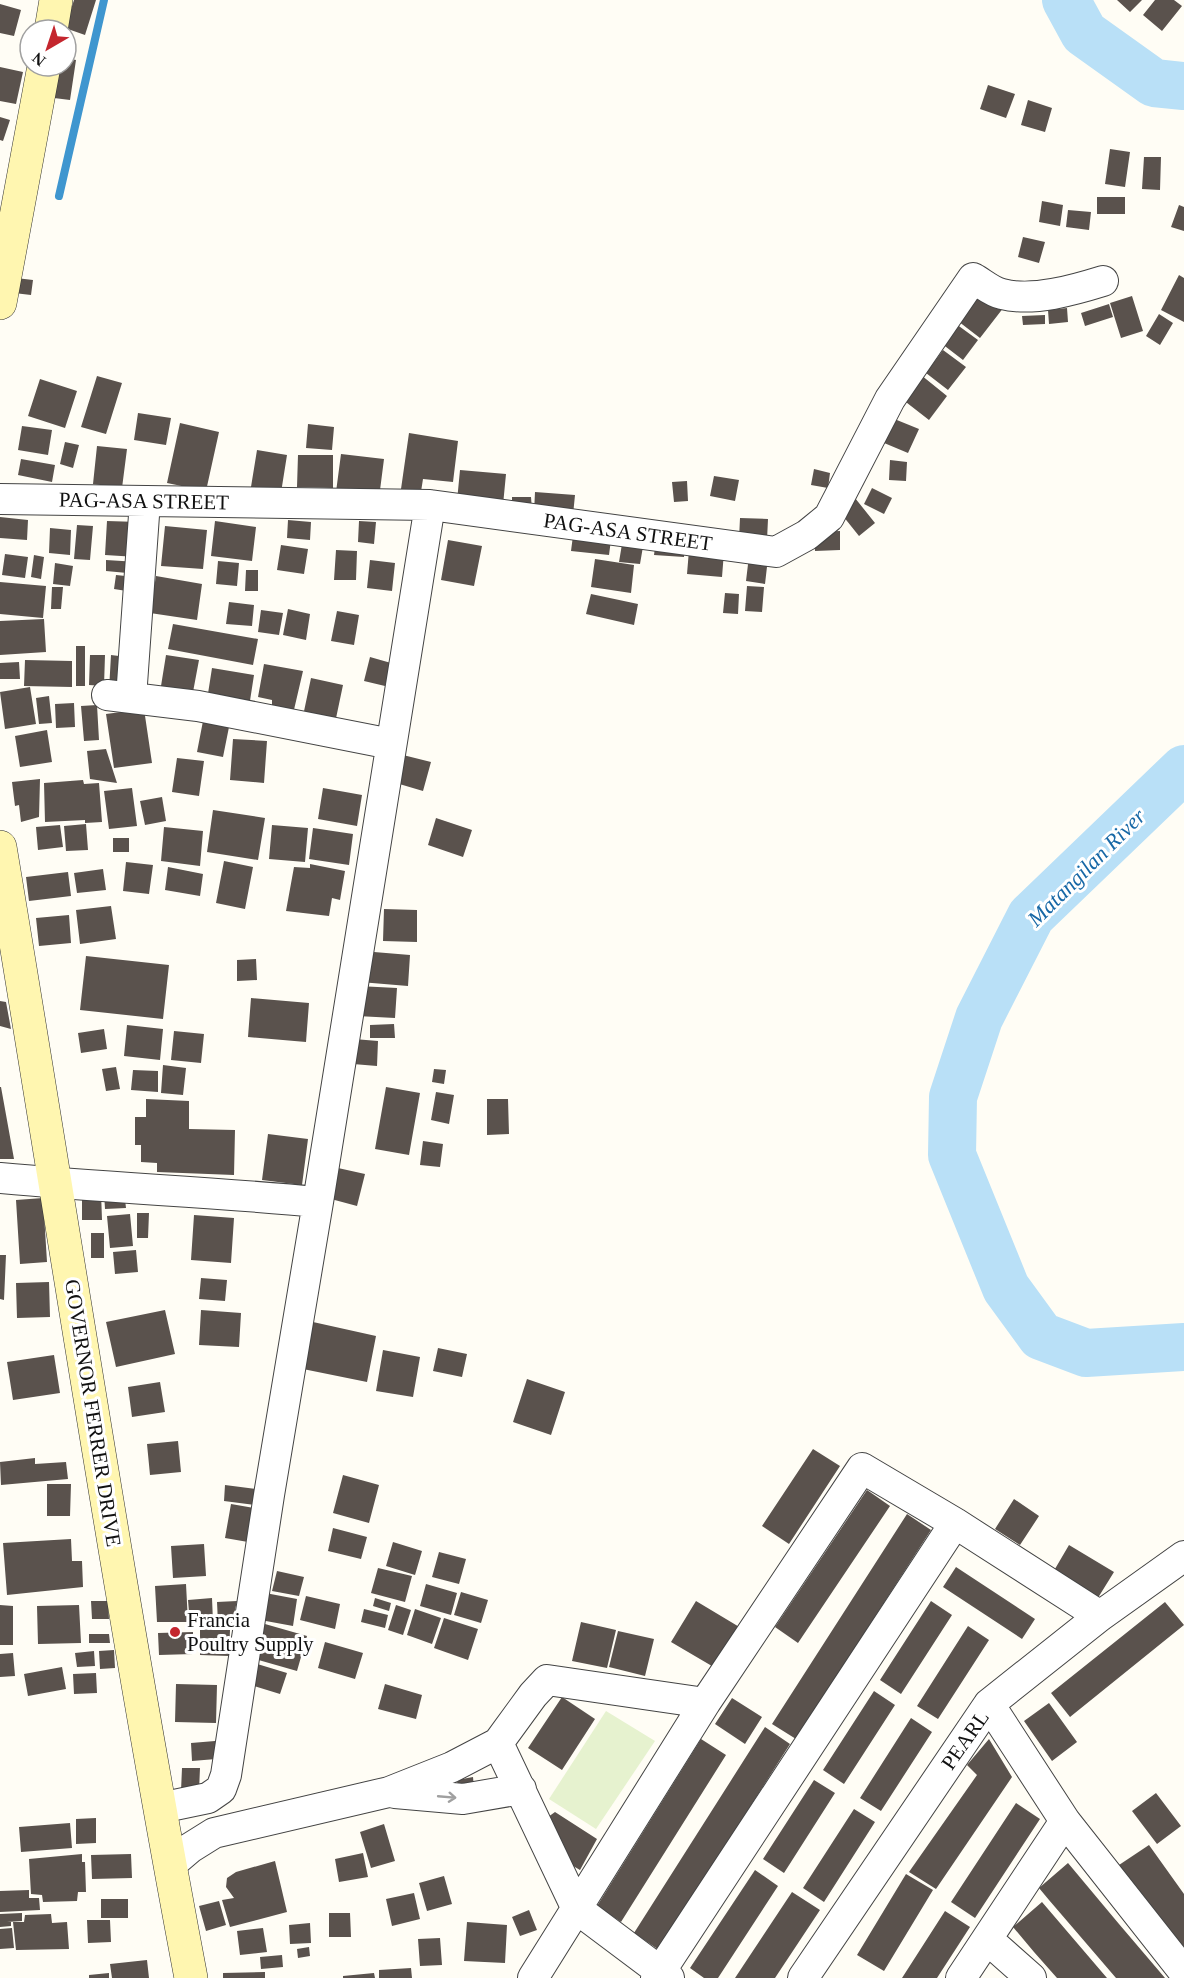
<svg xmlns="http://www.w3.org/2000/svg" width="1184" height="1978" viewBox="0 0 1184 1978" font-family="Georgia,serif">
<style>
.pitch{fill:#e6f2cf}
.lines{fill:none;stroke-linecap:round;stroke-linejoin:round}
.stream{stroke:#3f96cf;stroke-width:8}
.river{stroke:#b9e0f7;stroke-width:48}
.building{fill:#5a524d}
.street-casing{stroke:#444;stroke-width:32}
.secondary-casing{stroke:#333;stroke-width:34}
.street{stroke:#fff;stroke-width:30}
.secondary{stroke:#fff6b0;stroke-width:33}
.oneway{stroke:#a0a0a0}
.poi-dot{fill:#c4262e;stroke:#fff;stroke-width:2}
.labels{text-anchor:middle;stroke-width:6;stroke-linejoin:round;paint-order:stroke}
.street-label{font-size:21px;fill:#111;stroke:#fff}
.poi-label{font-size:21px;fill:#111;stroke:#fff;text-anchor:start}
.water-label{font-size:22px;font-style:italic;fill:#1768a6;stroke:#fff}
</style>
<rect width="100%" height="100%" fill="#fffdf5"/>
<!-- pitch -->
<path class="pitch" d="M606,1711L655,1741L596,1829L549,1799Z"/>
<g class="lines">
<!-- stream -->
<path class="stream" d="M59,196L104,0"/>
<!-- river -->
<path class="river" d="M1066,0L1084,33L1154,83L1184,86
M1184,769L1031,916L979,1018L953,1097L952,1155L1006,1288L1041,1336L1086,1353L1184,1347"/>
</g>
<!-- building -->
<path class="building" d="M74,0H96L85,35L65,28Z
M1117,0H1142L1130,12Z
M1155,0H1174L1182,6L1162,31L1143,15Z
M0,4L21,10L14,36L0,33Z
M66,58L76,60L70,100L54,98L60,66H66Z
M0,67L23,72L16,104L0,101Z
M988,85L1015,94L1006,118L980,109Z
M1028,100L1052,108L1045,132L1021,125Z
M0,117L10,120L3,141L0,140Z
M1110,149L1130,152L1125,187L1105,184Z
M1144,157H1161L1160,190L1142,189Z
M1097,197H1125V214H1097Z
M1042,201L1063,205L1060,226L1039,222Z
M1179,205L1184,207V231L1171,227Z
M1068,210L1091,212L1089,230L1066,227Z
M1023,237L1045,242L1039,263L1018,257Z
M1179,275L1184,278V322L1161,310Z
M16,278L33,280L31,295L14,293Z
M977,287L1004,307L980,338L954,318Z
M1132,296L1143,331L1121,338L1110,303Z
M1109,304L1113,317L1085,326L1081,313Z
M1067,308L1068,322L1049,324L1048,310Z
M1159,314L1173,323L1160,345L1146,336Z
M1045,315V324L1023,325L1022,316Z
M952,321L978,340L963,360L937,340Z
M943,350L966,367L948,390L926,373Z
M921,375L947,396L929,420L902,399Z
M97,376L122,383L106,434L81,427Z
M40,379L77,391L65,428L28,416Z
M138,413L171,418L166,445L134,440Z
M887,416L919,429L908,453L877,440Z
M180,423L219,432L206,491L167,483Z
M308,424L334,427L332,450L306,448Z
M22,426L52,430L48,455L18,450Z
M409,433L458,441L453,482L423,479L420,498L400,496Z
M65,442L79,445L73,468L60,464Z
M97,446L127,449L122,488L93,484Z
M257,450L287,455L280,499L250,493Z
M341,454L384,459L379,498L336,492Z
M298,455H333V488L297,487Z
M21,459L55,465L52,482L18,475Z
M890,460L907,462L906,481L889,480Z
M814,469L830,473L828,488L811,485Z
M460,470L506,474L503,505L457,501Z
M714,476L739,480L735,501L710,496Z
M687,481L688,501L674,502L672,482Z
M872,488L892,498L884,514L864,504Z
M535,492L575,495L573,515L534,513Z
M512,497H531L532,510H512Z
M855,498L875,523L859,536L839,511Z
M0,517L28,520L27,540L0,538Z
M740,518L768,519L767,540L739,539Z
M288,520L311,522L310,540L287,538Z
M107,521L139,522L137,557L105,555Z
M215,521L256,527L252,561L211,556Z
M359,521L376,522L374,544L358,542Z
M77,525L93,526L90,560L74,559Z
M165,526L207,530L203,569L161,566Z
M50,528L71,530L70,555L49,553Z
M574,528L612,532L609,555L571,551Z
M840,531V550L815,551L814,532Z
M624,532L645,535L640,564L619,562Z
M448,540L482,546L474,586L441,580Z
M656,540L685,543L684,557L654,555Z
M281,545L308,549L304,574L277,570Z
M336,550L357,551L356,580H334Z
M689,550L724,552L722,577L687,574Z
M5,554L28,557L25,578L2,575Z
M34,555L44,557L41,579L31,577Z
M749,556L768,558L765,584L746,581Z
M595,559L634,565L631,593L591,587Z
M106,560L138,562V574L106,571Z
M370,560L395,563L392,591L367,588Z
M218,561L239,563L237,586L216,584Z
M55,563L73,566L70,586L53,584Z
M246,570H258V591H245Z
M116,575L135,577L133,592L114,589Z
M156,576L202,584L197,620L150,613Z
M0,582L46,586L43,618L0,614Z
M747,586L764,587L762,612L745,611Z
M52,587H63L61,609H51Z
M725,593L739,594L738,614L723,613Z
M591,594L638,604L634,625L586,614Z
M229,602L254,605L252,626L226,624Z
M288,609L310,614L306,640L283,635Z
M261,610L283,613L279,635L258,632Z
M337,611L359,615L354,645L331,641Z
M44,619L46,652L0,655V621Z
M173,624L258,639L253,665L168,649Z
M76,646H85V686H76Z
M90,655H105L104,686L89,685Z
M111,655L127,657L124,691L109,690Z
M166,655L199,660L193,692L161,686Z
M370,657L391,663L385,686L364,681Z
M25,660L72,661V687L24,686Z
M19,662L20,679H0V663Z
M264,664L303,671L293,714L272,710V700L258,697Z
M212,668L254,675L249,707L207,700Z
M311,678L343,685L335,723L303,716Z
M30,687L36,724L5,729L0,692Z
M49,696L52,723L39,724L36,698Z
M74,703L75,727L56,728L55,704Z
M97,705L99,740L84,741L81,706Z
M144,709L152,763L114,768L106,714Z
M203,721L229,727L223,757L197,752Z
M47,730L52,762L20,767L15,736Z
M233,739L267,741L264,783L230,780Z
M106,749L117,783L90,779L87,751Z
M403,755L431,762L423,791L396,783Z
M177,758L204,761L199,796L172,792Z
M40,779L39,817L21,822L19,805L15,806L12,782Z
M83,780L84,784L99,783L102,822L85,823V820L45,822L44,783Z
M132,788L137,826L109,829L104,791Z
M323,788L362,795L357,826L318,819Z
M162,797L166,821L145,825L140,801Z
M213,810L265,818L258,860L207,852Z
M436,818L472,830L463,857L428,845Z
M86,824L88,850L66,851L64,826Z
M60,825L63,847L38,850L36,827Z
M272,825L308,828L305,862L269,859Z
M164,827L203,831L200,866L161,861Z
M313,828L353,834L349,865L309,859Z
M113,838H129V852H113Z
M224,861L253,867L245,909L216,903Z
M126,862L153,865L149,894L123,891Z
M310,864L345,871L340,900L332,898L329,916L286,911L294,867L310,868Z
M168,867L203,874L200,896L165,890Z
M103,869L106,890L77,893L74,873Z
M68,872L71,896L29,901L26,877Z
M111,906L116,939L80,944L76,910Z
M384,909L417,910V942L383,941Z
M69,915L71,943L39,946L36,918Z
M362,951L410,955L408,986L360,982Z
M86,956L169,965L163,1019L80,1010Z
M256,959L257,980L237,981V960Z
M358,986L397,988L395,1018L357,1016Z
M251,998L309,1003L306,1042L248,1037Z
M0,1001L6,1002L11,1029L0,1026Z
M394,1024L395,1038H370V1025Z
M127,1025L163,1029L160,1060L124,1056Z
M104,1029L107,1049L81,1053L78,1033Z
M174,1031L204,1034L201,1063L171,1060Z
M354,1039L378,1041L377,1066L353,1064Z
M163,1065L186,1068L183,1095L161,1093Z
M116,1067L120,1089L106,1091L102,1069Z
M434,1069L446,1070L444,1084L432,1082Z
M133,1070L158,1071V1092L131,1090Z
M0,1087H1L14,1159H0Z
M386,1087L420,1093L409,1155L375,1149Z
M436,1092L454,1095L449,1124L431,1120Z
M146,1099L189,1101V1129L235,1130L234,1175L157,1172V1163L141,1162V1145H135V1117H146Z
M487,1099H508L509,1134L487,1135Z
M268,1134L308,1139L302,1185L262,1180Z
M423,1141L443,1144L440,1167L420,1165Z
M338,1168L365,1174L357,1206L331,1199Z
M124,1191L126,1208L105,1209L104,1192Z
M101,1192L102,1220H82V1193Z
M43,1198L47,1262L20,1264L16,1200Z
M137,1213H149L148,1238H137Z
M130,1214L133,1246L110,1248L107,1216Z
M194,1215L234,1218L231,1263L191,1260Z
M91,1233H104V1258H91Z
M136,1250L138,1272L115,1274L113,1252Z
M0,1255H6L4,1300L0,1299Z
M201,1278L227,1280L225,1301L199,1299Z
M49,1282L50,1317L17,1318L16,1283Z
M165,1310L175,1354L116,1367L106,1322Z
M201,1310L241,1313L239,1347L199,1345Z
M313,1322L376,1336L367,1382L303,1369Z
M438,1348L467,1354L462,1377L433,1371Z
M383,1350L420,1357L413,1397L376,1391Z
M54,1355L60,1393L13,1400L7,1362Z
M527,1379L565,1392L551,1435L513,1422Z
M160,1382L165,1412L132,1417L128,1387Z
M178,1441L181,1472L150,1475L147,1444Z
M813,1449L840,1466L789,1544L762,1526Z
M35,1458V1464L66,1462L68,1479L1,1485L0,1462Z
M343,1475L379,1485L369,1523L333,1513Z
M47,1484H71L70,1516H47Z
M225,1485L257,1489L255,1505L224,1501Z
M867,1490L890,1506L798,1643L775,1627Z
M1014,1499L1039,1516L1020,1545L995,1529Z
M231,1504L254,1508L248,1542L225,1538Z
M907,1514L931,1530L796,1739L772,1724Z
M333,1528L367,1537L361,1559L328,1551Z
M71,1539L72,1561H82L83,1587L7,1595L3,1543Z
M393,1542L422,1551L415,1575L386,1566Z
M204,1544L206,1576L173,1578L171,1546Z
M1069,1545L1114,1572L1096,1601L1052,1574Z
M439,1552L466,1559L459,1584L432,1577Z
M956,1567L1035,1619L1022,1639L943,1587Z
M378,1568L412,1576L405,1602L371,1593Z
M277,1571L304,1577L299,1596L272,1591Z
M186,1584L188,1622H157L155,1586Z
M426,1584L457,1593L451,1615L420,1606Z
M260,1592L297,1599L293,1626L255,1619Z
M461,1592L488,1600L481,1623L454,1615Z
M306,1596L340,1604L335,1629L300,1620Z
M212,1598L213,1622L190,1624L188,1600Z
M375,1598L391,1603L389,1611L373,1606Z
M91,1601H108L109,1619H92Z
M237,1601L232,1623H218L217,1602Z
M696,1601L741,1628L717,1669L671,1642Z
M931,1601L952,1615L901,1694L880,1680Z
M1165,1602L1184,1625L1070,1717L1051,1693Z
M0,1605L13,1606V1645H0Z
M79,1605L81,1643L38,1644L37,1606Z
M396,1605L411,1610L403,1635L388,1630Z
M364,1609L388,1615L385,1628L361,1622Z
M415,1609L441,1618L432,1644L407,1635Z
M444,1618L478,1629L468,1660L434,1648Z
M581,1622L616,1630L607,1668L572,1661Z
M265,1624L307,1636L297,1671L255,1659Z
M968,1626L989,1640L938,1719L917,1706Z
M200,1629L230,1630L229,1656L200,1655Z
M618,1631L654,1639L645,1676L609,1667Z
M193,1632V1654L159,1655L158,1633Z
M89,1634H109L110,1643H89Z
M325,1642L363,1653L355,1679L318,1668Z
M114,1650L115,1668L100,1669L99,1651Z
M94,1651L95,1666L77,1667L75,1653Z
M13,1653L15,1676L0,1677V1654Z
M254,1663L287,1673L280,1694L247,1684Z
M62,1667L66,1689L28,1696L24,1674Z
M96,1673L97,1693L74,1694L73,1674Z
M176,1684L217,1685L216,1723L175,1722Z
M385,1684L422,1695L416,1719L378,1709Z
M874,1691L895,1705L844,1784L823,1770Z
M562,1697L595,1719L562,1770L528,1748Z
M732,1698L762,1717L745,1744L715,1724Z
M1049,1703L1077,1742L1052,1761L1024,1721Z
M911,1718L932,1732L881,1811L860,1798Z
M765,1727L790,1744L659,1950L634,1933Z
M701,1739L726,1755L621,1922L597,1906Z
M989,1739L1012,1777L936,1889L909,1872L977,1775L967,1765Z
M215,1741L216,1759L192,1761L191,1743Z
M182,1768H200L199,1791H181Z
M473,1777L474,1788L458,1790L457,1780Z
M814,1780L835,1793L784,1873L763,1859Z
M1156,1793L1181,1826L1157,1844L1132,1811Z
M1016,1803L1040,1819L975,1918L951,1902Z
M854,1809L875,1822L824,1902L803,1888Z
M555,1812L597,1839L580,1870L563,1860L548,1817Z
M96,1818V1843L76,1844V1819Z
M70,1823L72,1848L21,1852L19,1827Z
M384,1824L395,1861L371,1868L360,1832Z
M1149,1845L1184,1894V1956L1119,1865Z
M363,1853L368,1877L339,1882L335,1859Z
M82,1854V1862H85L86,1892H78L77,1901L43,1902L42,1895L31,1894L29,1859Z
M131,1854L132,1878L92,1879L91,1855Z
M275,1861L287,1912L230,1927L222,1900L234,1898L226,1887L227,1878L236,1872Z
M1068,1863L1119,1924L1165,1978H1116L1049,1900L1039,1888Z
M755,1870L778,1886L718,1978H704L690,1968Z
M906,1874L933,1890L884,1971L857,1955Z
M444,1876L452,1904L427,1911L419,1883Z
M29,1890V1898H39L40,1910L0,1912V1891Z
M792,1892L820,1910L775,1978H735Z
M414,1893L420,1919L392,1926L386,1899Z
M101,1899H128V1918H101Z
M219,1901L226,1925L206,1931L199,1906Z
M1042,1902L1095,1964L1107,1978H1057L1034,1952L1013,1927Z
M529,1910L537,1930L520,1936L512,1917Z
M945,1911L970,1927L937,1978H902Z
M22,1913V1921L7,1922H11V1926L0,1927V1914Z
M329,1913H350L351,1937H329Z
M51,1914L52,1923L67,1922L69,1949L16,1950L13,1922H24L25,1915Z
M87,1920H110L111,1942L88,1943Z
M467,1922L507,1925L505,1963L464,1961Z
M310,1923L311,1943L290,1944L289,1925Z
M12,1928L14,1948L0,1949V1929Z
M263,1928L267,1952L240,1955L237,1931Z
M440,1938L442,1965L420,1966L418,1939Z
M309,1947L310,1956L298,1958L297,1949Z
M282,1955L283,1967L261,1969L260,1957Z
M147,1960L149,1978H112L110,1964Z
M411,1968L412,1978H379V1970Z
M265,1972V1978H223V1973Z
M109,1973V1978H89V1975Z
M374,1973L375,1978H343V1976Z"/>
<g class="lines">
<!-- street casing -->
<g class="street-casing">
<path id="street" d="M0,499L430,505L776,552L807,535L829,517L890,399L973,278C982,283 992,292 1002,294C1033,302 1074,290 1103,281
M107,695L198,706L391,744
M131,698L145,501
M0,1178C106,1188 212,1192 318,1202
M989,1704L1065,1821L1184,1972
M498,1743L577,1909L669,1978
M395,1793L463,1799L521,1789
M160,1808L208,1798L221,1789L226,1775L269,1495L318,1202L430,505
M170,1865L190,1848L214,1833L389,1792L452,1767L498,1743L533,1695L547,1680L705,1703
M987,1939L1031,1978
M533,1978L705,1703L862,1468L955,1523L1100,1616
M656,1978L955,1523
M803,1978L989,1704L1100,1616L1184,1556
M961,1978L1065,1821"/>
</g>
<!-- secondary casing -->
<g class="secondary-casing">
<path id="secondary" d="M51,30L56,0
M0,303L44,66
M0,847C63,1224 120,1603 191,1978"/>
</g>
<!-- street -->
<use href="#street" class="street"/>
<!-- secondary -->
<use href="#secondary" class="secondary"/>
</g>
<!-- one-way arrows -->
<defs><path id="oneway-shaft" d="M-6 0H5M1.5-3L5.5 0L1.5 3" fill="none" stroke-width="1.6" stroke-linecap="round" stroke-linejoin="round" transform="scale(1.5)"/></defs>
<use class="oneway" href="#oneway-shaft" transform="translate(447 1797) rotate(5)"/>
<!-- markers -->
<circle class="poi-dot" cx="175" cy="1632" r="6"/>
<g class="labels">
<!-- street labels -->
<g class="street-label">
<text transform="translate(144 501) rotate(1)" y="7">PAG-ASA STREET</text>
<text transform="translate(628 532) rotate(8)" y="7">PAG-ASA STREET</text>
<text transform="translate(93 1413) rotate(81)" y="7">GOVERNOR FERRER DRIVE</text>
<text transform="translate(965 1740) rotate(-55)" y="7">PEARL</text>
</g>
<!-- poi labels -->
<g class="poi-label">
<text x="187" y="1627">Francia<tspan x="187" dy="24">Poultry Supply</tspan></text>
</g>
<!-- water labels -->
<g class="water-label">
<text transform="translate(1086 867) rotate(-45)" y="8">Matangilan River</text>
</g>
</g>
<!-- north arrow -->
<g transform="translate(48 48) rotate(219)"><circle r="28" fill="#ffffff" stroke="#a0a0a0" stroke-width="1.5"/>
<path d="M0-4.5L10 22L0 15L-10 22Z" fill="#c4262e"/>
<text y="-9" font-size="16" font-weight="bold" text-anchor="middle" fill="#111111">N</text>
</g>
</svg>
